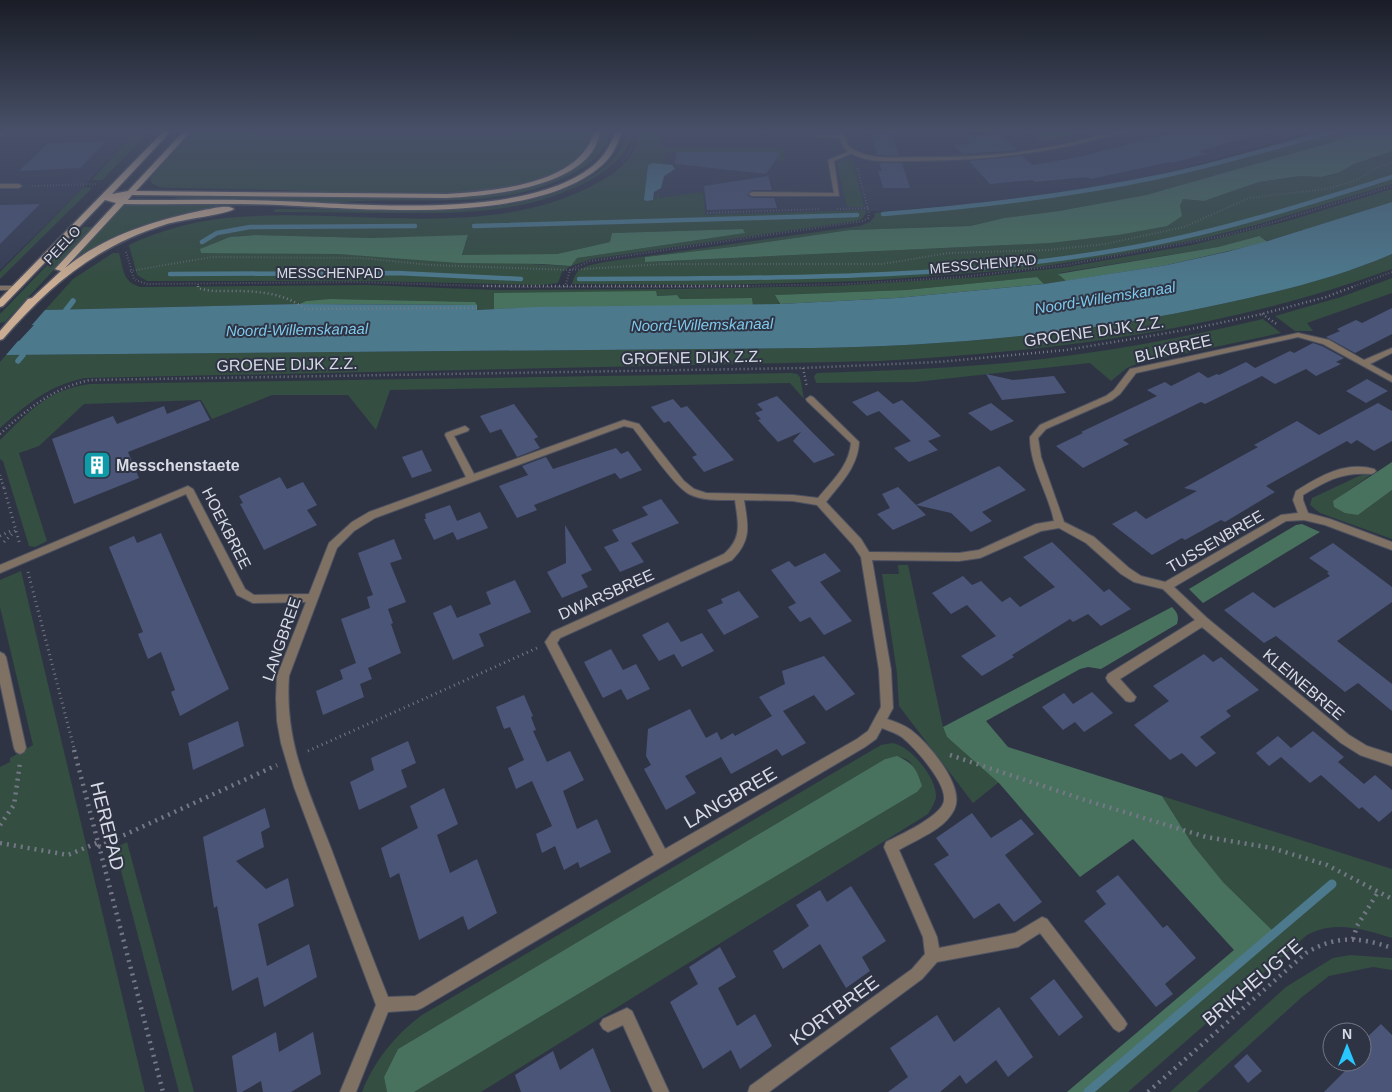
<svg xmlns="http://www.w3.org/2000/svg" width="1392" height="1092" viewBox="0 0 1392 1092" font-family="Arial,sans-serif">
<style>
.built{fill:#363e55}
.green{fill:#344e41;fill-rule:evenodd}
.forest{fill:#48725e}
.water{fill:#4d798d}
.pier{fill:#2f3445}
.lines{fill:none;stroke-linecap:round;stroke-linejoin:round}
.stream-far2{stroke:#4d798d;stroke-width:4.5}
.stream-far1{stroke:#4d798d;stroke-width:5.5}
.stream{stroke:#4d798d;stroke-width:9}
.building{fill:#4a5578}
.lane-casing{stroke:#4d5262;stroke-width:2}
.street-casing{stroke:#4d5262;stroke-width:2}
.primary-casing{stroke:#4d5262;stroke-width:3}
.path-far3{stroke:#747886;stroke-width:2;stroke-dasharray:0.5 2.5;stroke-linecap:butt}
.path-far2{stroke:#747886;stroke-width:2.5;stroke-dasharray:1 3;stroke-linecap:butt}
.path-far1{stroke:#747886;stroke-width:3;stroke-dasharray:1 4;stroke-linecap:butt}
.path{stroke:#747886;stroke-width:4.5;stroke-dasharray:2 5;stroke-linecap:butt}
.lane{fill:#807165;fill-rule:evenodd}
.street{fill:#807165;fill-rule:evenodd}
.primary{fill:#caad93;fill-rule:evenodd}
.labels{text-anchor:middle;stroke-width:4;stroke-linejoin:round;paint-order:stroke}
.far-street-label{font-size:14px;fill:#d7dbe5;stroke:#2f3445}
.far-water-label{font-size:15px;font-style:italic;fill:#7fc9eb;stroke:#2f3445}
.street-label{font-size:16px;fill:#d7dbe5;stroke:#2f3445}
.poi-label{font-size:16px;font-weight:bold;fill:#d7dbe5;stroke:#2f3445;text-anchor:start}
.near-street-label{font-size:19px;fill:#d7dbe5;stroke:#2f3445}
</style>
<rect width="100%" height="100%" fill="#2f3445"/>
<!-- built -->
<path class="built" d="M0,131H134L79,192L0,270Z
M653,131H1315L1181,169L1118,183L1042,195L968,204L885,211L647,219Z"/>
<!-- green -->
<path class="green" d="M135,131H150L102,180H92Z
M193,131H594C575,213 362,193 298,191C258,189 217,189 177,188C167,188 157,189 150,181L151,177Z
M602,131H611C605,154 588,166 568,176C503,209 433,198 363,201C301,205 236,201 173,200L177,196L184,195L457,197C502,195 590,184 602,131Z
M627,131H633C628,154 612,167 592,179C525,217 447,213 373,213C340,212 307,212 273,212L276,209C315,209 355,210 394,210C427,210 460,211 493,207C537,202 618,182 627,131Z
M639,131H661L659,148L783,149L785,160L777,162L774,158L780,154L773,152H666L665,159H663L662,163L681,166L653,163L648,165L645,201L657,198V193L662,192L659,193V198L703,192L705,215L865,210L866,213L862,219L856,221L592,259L571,266L562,272L558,283L541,285L366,281H147L137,275L129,245C162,229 202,219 238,217C354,208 494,242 599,182C614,174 630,162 636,146C638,141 638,136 639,131ZM743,229L744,233L577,258L570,266L338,254L247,253L201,249L238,236L255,235L371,238L468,236L462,256L557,254L610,242L612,233Z
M1027,131H1091L1040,143Z
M1321,131H1360L1329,143L1146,195L1059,211L1004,218L970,226L850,230L732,247L645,257L646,262L1051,243L1118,235L1180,206L1183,199L1204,201L1259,182L1300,176L1321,177L1338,173L1354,164L1392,151V184L1256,225L1205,238L1115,255L1026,269L865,281L715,285L572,284C577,265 587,266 605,262L860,226L870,222L875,216L874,213C961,206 1049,198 1134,180C1197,168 1259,149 1321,131Z
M850,158L853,161L864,207H847L837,163Z
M84,187L92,188L0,279V272Z
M1392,189V202L1268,241L1258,236L1218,247L1059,273L1066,281L1044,284L1037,277L906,290L776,295L779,304L753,305L752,298L680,299L677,295L656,296V292L495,293L494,309L477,310L475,302L330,299L306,301L297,304L45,310L73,279L113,253H119C124,270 122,281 140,287L367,285L495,290L673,289L836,286L979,277L1067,267L1192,245L1288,221Z
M124,204L225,205H226L183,214L138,228L73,260Z
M84,227H94L5,322L0,323V314Z
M1392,254V269C1229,329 1052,352 879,361L85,378C49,385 26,405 0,428V362L6,355L812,348C951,346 1090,333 1226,303C1282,291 1339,277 1392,254Z
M1392,278V293L1307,323L1313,331H1295L1275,316L1341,297Z
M1263,319L1281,333L1139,363L1127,368L1111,381L1090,363L916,382L816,383L814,376L817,373C876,371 935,369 994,364C1085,356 1175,340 1263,319Z
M791,373L797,374L800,377L804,399L790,383L390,390L376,430L348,395H272L212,419L201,400L84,404L39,446L19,453L47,541L35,547L29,546L3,461L0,459V440C29,412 48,389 90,384Z
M1376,471L1334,501L1358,515L1392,490V539L1320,513L1310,505L1312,498L1359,476Z
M898,565H908L943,727L947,737L999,782L973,803L899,706L897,673L882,574H899Z
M21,571L145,1092H0V767L10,762V758L33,745L0,607V580Z
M892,743C910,745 937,778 936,797C935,803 931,809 928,814L481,1092H414L917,792C917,768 913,752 885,759L398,1049L384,1077L387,1092H362C374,1061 396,1034 422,1015L881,745Z
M1162,796L1392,869V938C1363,929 1335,920 1307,935L1128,1092H1088L1275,933L1223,882L1193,845Z
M127,842L194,1092H179L115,848Z
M1350,955L1392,958V970L1373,967L1329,976L1302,997L1197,1092H1170L1286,987L1333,958Z"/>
<!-- forest -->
<path class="forest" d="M1360,131H1392V151L1354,164L1338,173L1321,177L1300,176L1259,182L1204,201L1183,199L1180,206L1182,216L1167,226L1118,235L1051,243L645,262V257L732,247L850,230L970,226L1004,218L1059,211L1146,195L1329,143Z
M743,229L745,233L577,258L571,266L542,264L459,263L338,254L201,253L200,249L230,237L255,235L371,238L468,235L462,255L557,254L610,242L612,233Z
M1259,236L1268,242L1167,265L1066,281L1058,274L1218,247Z
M1037,277L1044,284L897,298L780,304L775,295L906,290Z
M656,291L657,296L677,295L680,299L752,298L753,305L494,309V293Z
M330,299L475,302L477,305L299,304L306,301Z
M1392,462V490L1358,515L1345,513L1334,507L1333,501Z
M1302,524L1320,532L1203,603L1189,589L1296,525Z
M1172,607C1178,613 1179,617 1177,624L1101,669L1088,667L1080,669L986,721L1008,747L1162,796L1193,845L1223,882L1275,933L1088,1092H1067L1234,950L1133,839L1080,877L999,783L947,737L943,727Z
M897,756C914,764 916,768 922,786L917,792L414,1092H387L384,1077L398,1049L885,759Z"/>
<!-- water -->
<path class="water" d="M653,163L672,165L675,169L664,176L661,188L654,192L653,200L646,201L644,200L648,165Z
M1392,202V254C1339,277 1282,291 1226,303C1090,333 951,346 812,348L6,355L18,341L0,328L31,326L45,310L299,304L477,305V310L536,307L780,304L897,298L1044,284L1167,265L1226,252L1268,241Z"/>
<!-- pier -->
<path class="pier" d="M34,325L19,341L0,340V328Z"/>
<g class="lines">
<!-- stream-far2 -->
<path class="stream-far2" d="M883,214C975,207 1067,196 1158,177C1217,165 1275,147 1334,131
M474,226L857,215
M202,242L217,233L250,227L415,226
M170,274L397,273L521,279
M579,279C766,278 956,281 1140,246C1226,230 1309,203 1392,177"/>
<!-- stream-far1 -->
<path class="stream-far1" d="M66,310L73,301
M18,361L23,355"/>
<!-- stream -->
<path class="stream" d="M1088,1092L1332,884"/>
</g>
<!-- building -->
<path class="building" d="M871,131H891L899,156L877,155Z
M1178,131H1250V137L1199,151L1206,154L1172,163L1169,162L1091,179L1087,177L1035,182L1032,180L990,184L969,161L1022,156L1032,165L1079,157Z
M999,133L1017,150L963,154L954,145L970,144L966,136Z
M105,142L80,168L19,171L48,143Z
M676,152H775L780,153L766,174L675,164Z
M879,163H902L910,188H883L878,171H882Z
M768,176L772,190H752L747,195L752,198H774L777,208L707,210L704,186Z
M40,204L0,244V205Z
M1392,308V334L1355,353L1326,337L1340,331L1337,329L1356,320L1362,323Z
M1313,343L1322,346L1344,358L1336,362L1341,364L1316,376L1306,369L1275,384L1262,376L1205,404L1201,402L1123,440L1129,444L1083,468L1056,446L1083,433L1081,432L1157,396L1147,390L1165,382L1171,386L1199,372L1208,378L1217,374L1219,375L1246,362L1255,368L1290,351L1294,353Z
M986,374L1013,380L1054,376L1066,393L1002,400Z
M1367,379L1388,391L1366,403L1346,391Z
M878,391L893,404L902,400L941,436L928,441L938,450L909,462L894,448L911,441L879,411L867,416L852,402Z
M777,396L813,433L835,455L814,463L793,441L801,432L778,442L758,420L761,419L755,413L763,410L757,404Z
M673,399L681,408L687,406L734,460L704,472L692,457L697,455L669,421L664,423L651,407Z
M200,401L210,420L128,452L139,478L74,504L52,439L113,416L117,424L164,406L167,414Z
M991,403L1014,421L991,431L968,413Z
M1378,403L1392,411V441L1374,451L1357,440L1351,444L1347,441L1266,486L1275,492L1225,522L1221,520L1185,540L1182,538L1152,555L1112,524L1136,511L1146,519L1197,491L1184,488L1258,447L1254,445L1297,421L1319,435Z
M514,404L538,437L534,439L540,448L517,457L501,429L490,433L480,416Z
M616,448L621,454L628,451L642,470L620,479L615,473L534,505L537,510L517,518L499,486L528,475L522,466L546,457L553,469Z
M422,450L432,471L412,478L402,457Z
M999,466L1026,490L982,512L992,521L971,532L951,513L916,505L926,515L893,530L877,514L890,508L882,494L898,487L916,505Z
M280,477L287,489L303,482L317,505L307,510L317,525L264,550L240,504L243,503L239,496Z
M661,499L679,523L631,543L644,562L620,572L604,547L619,541L612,530L648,515L642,507Z
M450,505L457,521L480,512L488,528L457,540L453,532L434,540L424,519H426L425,514Z
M565,525L592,570L581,575L588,587L562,598L547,572L566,563Z
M161,533L229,689L180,716L171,692L175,690L161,652L148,659L138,634L143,632L109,547L134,536L137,543Z
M394,539L402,559L390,563L406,602L388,609L393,623L391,624L401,653L368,668L372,679L360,684L364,697L323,715L316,691L343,679L340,670L356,663L341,619L370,608L367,597L373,595L358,553Z
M1052,542L1104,592L1109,589L1131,609L1101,626L1088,614L1073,622L1070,619L1012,655L1014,657L982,676L961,656L996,636L967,605L951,614L932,593L963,576L972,585L981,581L1002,602L1010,597L1020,607L1055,587L1023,557Z
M1333,543L1392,587V602L1337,641L1392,684V711L1358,683L1345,692L1276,636L1264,643L1224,610L1253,592L1274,608L1330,576L1327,573L1329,572L1309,558Z
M825,553L841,571L820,582L852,621L824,635L810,617L800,622L788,607L796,603L771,570L789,561L795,567Z
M515,580L531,612L479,634L484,646L453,660L433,613L451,605L457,618L491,604L486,592Z
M739,591L759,617L724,635L707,610L723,603L721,599Z
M668,622L681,642L702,633L714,651L682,667L674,654L659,661L642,635Z
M611,649L623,670L636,664L650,689L627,700L621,689L603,698L584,662Z
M1204,654L1213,662L1221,657L1259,690L1226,711L1231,716L1200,737L1216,753L1196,767L1182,753L1170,760L1134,725L1169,701L1153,686Z
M824,656L855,694L826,711L814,695L783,711L806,743L782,756L777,749L731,774L721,757L685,776L696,793L666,810L644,769L651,765L646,756L648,729L690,709L706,738L717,732L721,740L733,733L735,736L772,716L759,697L785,684L782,671Z
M1092,692L1113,713L1084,732L1075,722L1063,730L1042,707L1064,693L1073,704Z
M524,695L533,716L531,717L536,730L533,731L547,762L570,751L584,780L563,791L577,829L597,819L611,852L580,868L578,862L564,870L555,846L542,853L536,834L552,826L532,781L516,789L508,768L524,760L510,727L504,729L496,707Z
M238,721L244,746L193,770L188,743Z
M1313,731L1344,757L1338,762L1364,784L1375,775L1392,790V811L1379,822L1362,807L1359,809L1321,775L1310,783L1281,757L1269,766L1256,753L1278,736L1291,748Z
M408,741L416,763L401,770L407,787L359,810L350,782L374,770L371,758Z
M444,788L458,824L437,835L450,873L477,859L497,913L468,930L463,916L419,940L399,873L390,878L381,848L418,828L410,806Z
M265,808L270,827L261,832L264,847L236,861L266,889L288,878L294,906L258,924L267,966L309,944L317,977L264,1007L258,977L232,991L217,906L214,908L203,837Z
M972,813L991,838L1021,819L1034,834L1005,855L1042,902L1014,922L999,903L974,919L934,864L949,855L936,838Z
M1118,875L1163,928L1167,925L1196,958L1165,984L1173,994L1156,1007L1084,921L1106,904L1096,891Z
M851,886L886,941L862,957L870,971L846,988L820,944L783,969L773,951L809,926L796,905L820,890L827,902Z
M720,947L736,977L718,988L737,1026L755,1014L772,1046L740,1069L731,1050L703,1069L670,1002L698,984L689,967Z
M1054,979L1083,1017L1059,1036L1030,998Z
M999,1007L1033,1057L1008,1077L996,1060L966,1084L960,1075L940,1092H888L908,1077L890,1048L937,1015L954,1042Z
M1381,1024L1392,1035V1092H1324L1354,1062H1362V1042Z
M276,1032L279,1052L313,1032L321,1074L291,1092H263L261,1081L242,1092H237L232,1056Z
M593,1048L611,1092H521L515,1075L553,1051L560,1070Z
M1247,1054L1262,1071L1248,1083L1234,1066Z"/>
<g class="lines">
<!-- lane casing -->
<g class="lane-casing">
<path id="lane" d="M820,134H842L845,136L842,138L818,137L817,136Z
M850,151L855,152L834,161L839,196H752L749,194L752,192L834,193L828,160Z"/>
</g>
<!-- street casing -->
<g class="street-casing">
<path id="street" d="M2,131H8L0,137Z
M838,131H844L848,146C868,161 894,157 918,157C958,157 999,156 1039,149C1066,145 1091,138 1117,131H1127C1119,136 1107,137 1098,139C1037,155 976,161 913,161C893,161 869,164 850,153C841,148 841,141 838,131Z
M0,184H19L22,186L19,188H0Z
M0,286H16L20,288L16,290H0Z
M1298,333L1329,340L1364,360L1392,348V353L1370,364L1392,376V382L1323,344L1298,337L1136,373L1120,394L1112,400L1046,429L1038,438L1041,457L1064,522L1094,537L1129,568L1141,576L1165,582L1281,515L1298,513L1293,500L1296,491C1320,476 1345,461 1374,469L1376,471L1374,473L1371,474C1342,472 1328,480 1303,495V500L1308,513L1330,519L1392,542V550L1325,525L1304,520L1286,521L1174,587L1207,618L1349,735L1367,746L1392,754V766L1360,755L1341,743L1202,627L1120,679L1136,697L1134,701L1130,702L1126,701L1108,682L1106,678L1108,674L1195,620L1163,589L1134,582L1121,574L1086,543L1059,528L1041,531L980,558L959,561L872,560L891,670L893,708L887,719C896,722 904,725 911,730C929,744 966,787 954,810C944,830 917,839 899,850L937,937L939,948L1015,933L1042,917L1047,919L1124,1019L1127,1024L1124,1029L1119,1032L1114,1029L1040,933L1018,947L937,962L922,979L769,1092H748L750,1086L912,969L925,954L923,937L884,847L886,842C900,835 937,818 943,804C951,787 915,748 903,738C897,733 889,731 882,728L876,739L865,747L422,1008L417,1010L388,1012L356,1092H340L376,1005L294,787L281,743L277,721L276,698L277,676L306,602L253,603L237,595L186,494L0,573V565L188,486L193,489L245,589L254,595L309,594L329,543L352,522L369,512L466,477L445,435L446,433L465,426L469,429L468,431L454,436L474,474L624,420L639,424L684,481L694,489L706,493L793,495L818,498C832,481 849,466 851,443L807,401L806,399L810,396L813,397L859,442C858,467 840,484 826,502L861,539L869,552L959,553L979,550L1036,524L1054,521C1048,492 1030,467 1030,437L1040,425L1106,396L1114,390L1130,369ZM624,426L633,428C645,443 674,486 689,494C703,501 719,500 735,500C738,523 743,537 724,554L552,632L545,642L654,855L415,996L388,997C369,949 350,900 332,851C309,791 284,743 289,676L337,548L354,531L375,518ZM744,500L793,501L817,505L853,545L861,557L879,670L881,707L868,731L857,739L665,849L557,643L560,638L732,560C752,540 748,526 744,500Z
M0,652L4,654L6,657L26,748L24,752L20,754L16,752L14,748L0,683Z
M627,1008L632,1011L669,1092H653L623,1025L608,1032L603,1029L600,1024L603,1019Z"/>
</g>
<!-- primary casing -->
<g class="primary-casing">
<path id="primary" d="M164,131H171L112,194L128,191L184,131H191L136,191L447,194C489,191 560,186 586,149C590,144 592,137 595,131H601C599,137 597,143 594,149C570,188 488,196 447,198L132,195L128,200C178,200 229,199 279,201C363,204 531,221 596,163C606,154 611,143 616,131H622C618,144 612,157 601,166C534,225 365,209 279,205C228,203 176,205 124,204L65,268C104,236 155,220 204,210C212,209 227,204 234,209C227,214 180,220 167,224C96,246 51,284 3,339L0,340V331L28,299L32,298L61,271L55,269L116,203L105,200L3,306L0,307V299Z"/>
</g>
<!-- path-far3 -->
<path class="path-far3" d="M622,161L631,150L636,131
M32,186L96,184
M837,209L868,208
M707,213L820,209
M126,252L134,279L146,284L355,282L518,287H697L847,284L962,277L1066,265L1218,237L1261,226L1392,186
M130,271L212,257L361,258L432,265L570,270L663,264H882L949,253L1048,250L1105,244L1184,227L1249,198L1326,189L1357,180L1375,168L1392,162
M198,284V287
M565,287L570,270L590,261L863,221L868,218L869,213L857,167
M1352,287L1392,272"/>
<!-- path-far2 -->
<path class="path-far2" d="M198,286V288C210,292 221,291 233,291C258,291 285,293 305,309L477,308
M483,286H751
M1262,314L1278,325
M803,368L807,387
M0,434C27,409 53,388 90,380L803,368L938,362L1066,350L1191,329L1262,314L1326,297L1355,286
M0,475L4,489"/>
<!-- path-far1 -->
<path class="path-far1" d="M4,488L20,545
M0,536L13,530
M4,542L16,530
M28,572L75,752
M308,751L537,648"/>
<!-- path -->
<path class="path" d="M74,750L163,1092
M950,755L1085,800L1206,837L1272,848L1327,865L1392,899
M0,825L14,805L20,763
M0,843L68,855L97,843
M98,847L277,765
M1353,939L1357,926L1378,892
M1148,1092L1306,953C1336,935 1360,937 1392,948"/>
<!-- lane -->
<use href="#lane" class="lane"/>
<!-- street -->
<use href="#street" class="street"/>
<!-- primary -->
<use href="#primary" class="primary"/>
</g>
<!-- sky -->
<linearGradient id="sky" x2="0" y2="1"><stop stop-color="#1a1d26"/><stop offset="0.46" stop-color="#475068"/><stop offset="1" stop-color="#475068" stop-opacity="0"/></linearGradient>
<rect width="1392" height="284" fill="url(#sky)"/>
<!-- icons -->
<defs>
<g id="building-square" transform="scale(1.4375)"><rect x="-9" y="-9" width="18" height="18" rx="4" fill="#0f9aa8" stroke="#2f3445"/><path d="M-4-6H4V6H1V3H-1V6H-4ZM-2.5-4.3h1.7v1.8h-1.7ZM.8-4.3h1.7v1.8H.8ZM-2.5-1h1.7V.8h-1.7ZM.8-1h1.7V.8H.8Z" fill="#fff"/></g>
</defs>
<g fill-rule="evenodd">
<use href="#building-square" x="97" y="465"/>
</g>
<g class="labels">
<!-- far-street labels -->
<g class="far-street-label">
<text transform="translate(62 245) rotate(-47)" y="5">PEELO</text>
<text transform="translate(983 264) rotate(-5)" y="5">MESSCHENPAD</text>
<text x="330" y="278">MESSCHENPAD</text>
</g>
<!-- far-water labels -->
<g class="far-water-label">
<text transform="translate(1105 298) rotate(-9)" y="5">Noord-Willemskanaal</text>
<text transform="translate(702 325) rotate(-1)" y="5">Noord-Willemskanaal</text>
<text transform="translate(297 330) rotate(-1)" y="5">Noord-Willemskanaal</text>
</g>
<!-- street labels -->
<g class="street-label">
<text transform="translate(1094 331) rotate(-8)" y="6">GROENE DIJK Z.Z.</text>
<text transform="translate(1173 348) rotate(-13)" y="6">BLIKBREE</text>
<text transform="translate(692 357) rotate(-1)" y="6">GROENE DIJK Z.Z.</text>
<text transform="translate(287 364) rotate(-1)" y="6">GROENE DIJK Z.Z.</text>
<text transform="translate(227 528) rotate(63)" y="6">HOEKBREE</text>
<text transform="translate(1215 541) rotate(-30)" y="6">TUSSENBREE</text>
<text transform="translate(606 594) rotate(-24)" y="6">DWARSBREE</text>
<text transform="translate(281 639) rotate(-71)" y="6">LANGBREE</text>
<text transform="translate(1304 684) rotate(40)" y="6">KLEINEBREE</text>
</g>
<!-- poi labels -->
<g class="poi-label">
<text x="116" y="471">Messchenstaete</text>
</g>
<!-- near-street labels -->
<g class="near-street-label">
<text transform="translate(730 797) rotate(-30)" y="7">LANGBREE</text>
<text transform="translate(108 826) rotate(76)" y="7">HEREPAD</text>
<text transform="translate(1252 982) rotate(-40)" y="7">BRIKHEUGTE</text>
<text transform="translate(834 1010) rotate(-36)" y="7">KORTBREE</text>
</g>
</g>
<!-- north arrow -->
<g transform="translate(1347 1047)"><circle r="24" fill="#2f3445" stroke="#727785"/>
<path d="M0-4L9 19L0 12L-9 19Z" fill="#28c8ff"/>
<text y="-8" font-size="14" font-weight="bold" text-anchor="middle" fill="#d7dbe5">N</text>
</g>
</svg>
